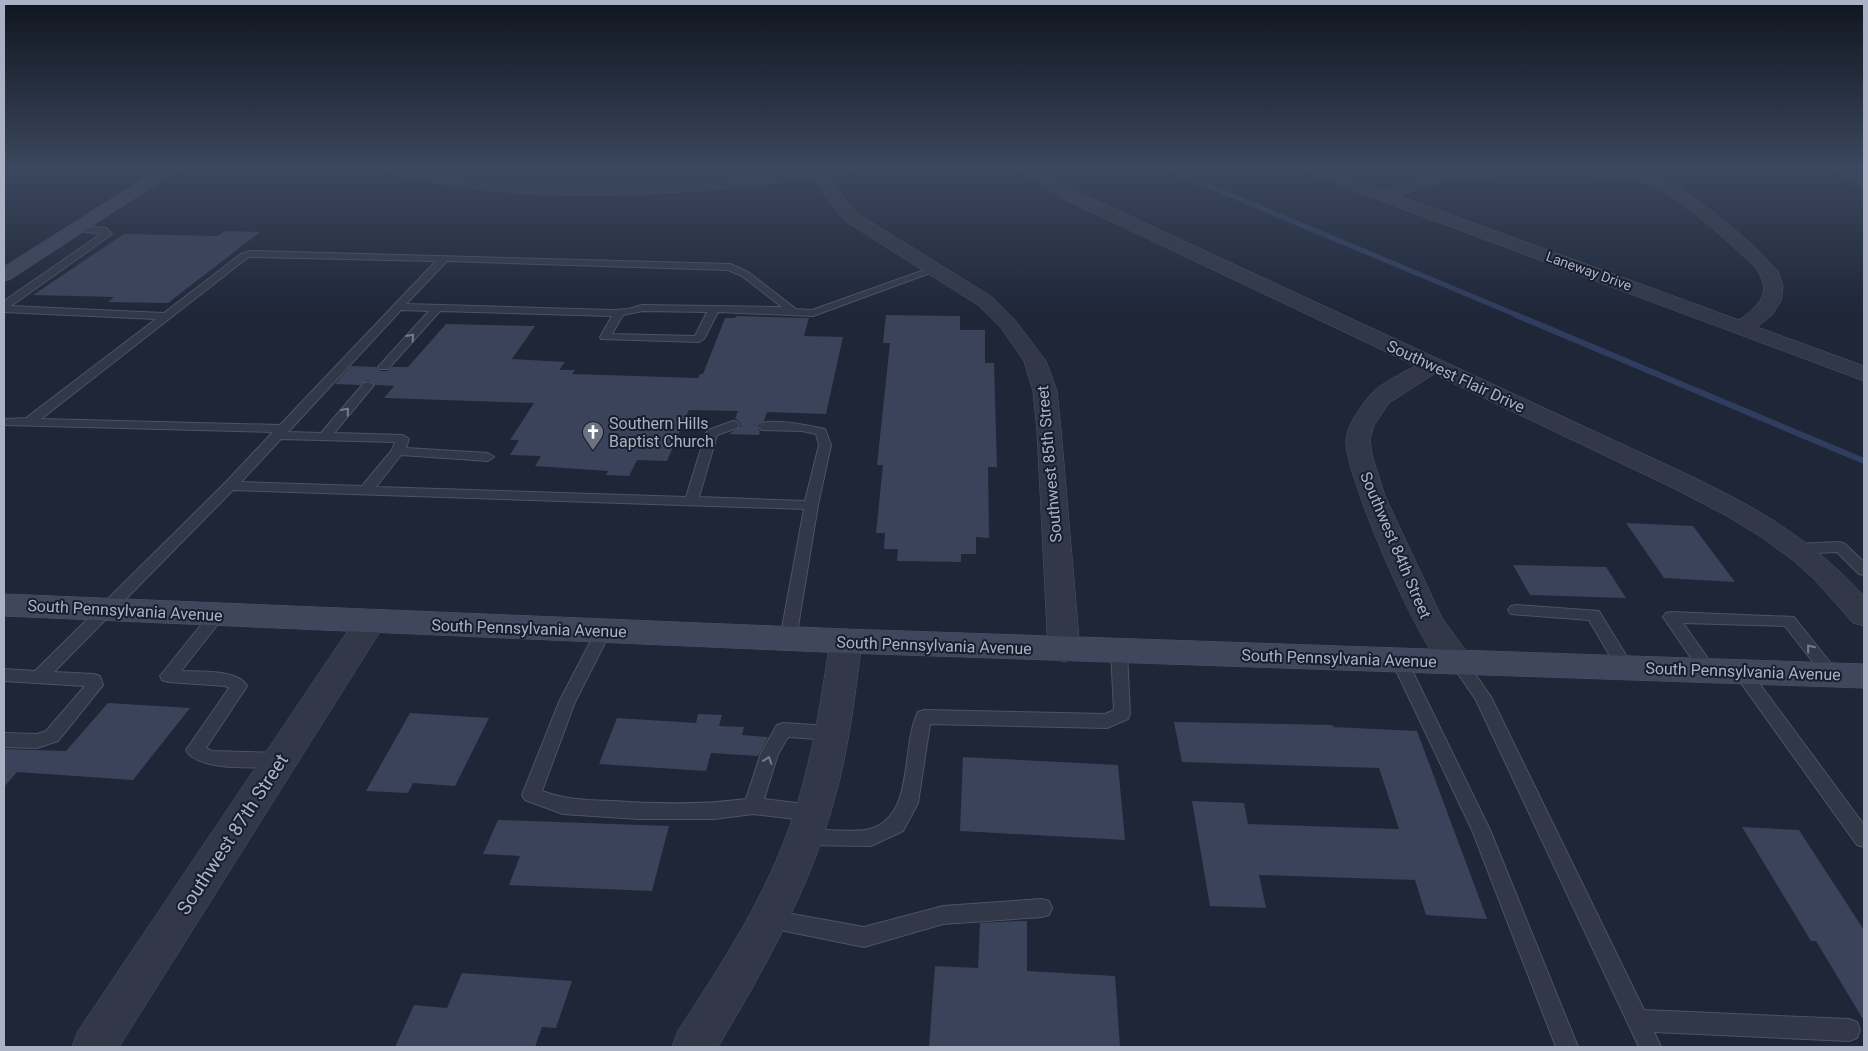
<svg xmlns="http://www.w3.org/2000/svg" width="1868" height="1051" viewBox="0 0 1868 1051" font-family="Roboto,sans-serif">
<style>
.lines{fill:none;stroke-linecap:round;stroke-linejoin:round}
.stream-far1{stroke:#2f3d5f;stroke-width:5}
.stream{stroke:#2f3d5f;stroke-width:6}
.building{fill:#3a4359}
.lane-casing{stroke:#4c5364;stroke-width:2}
.street-casing{stroke:#4c5364;stroke-width:1}
.secondary-casing{stroke:#4c5364;stroke-width:1}
.lane{fill:#323848;fill-rule:evenodd}
.street{fill:#323848;fill-rule:evenodd}
.secondary{fill:#40475c;fill-rule:evenodd}
.oneway{stroke:#757b8d}
.labels{text-anchor:middle;stroke-width:4;stroke-linejoin:round;paint-order:stroke}
.far-street-label{font-size:14px;fill:#acb2c6;stroke:#181e2d}
.street-label{font-size:16px;fill:#acb2c6;stroke:#181e2d}
.poi-label{font-size:16px;fill:#acb2c6;stroke:#181e2d;text-anchor:start}
.near-street-label{font-size:19px;fill:#acb2c6;stroke:#181e2d}
</style>
<rect width="100%" height="100%" fill="#1e2638"/>
<g class="lines">
<!-- stream-far1 -->
<path class="stream-far1" d="M1168,169L1519,316"/>
<!-- stream -->
<path class="stream" d="M1516,315L1864,461"/>
</g>
<!-- building -->
<path class="building" d="M225,231L260,232L168,303L108,302L114,297L33,295L124,234L218,236Z
M886,315L960,316V330H985V363H994L997,467H988L989,538L976,537V554H961V562L897,561L898,549H884L885,533H876L883,465H877L890,343H883Z
M736,316L809,318L804,336L843,337L826,414L767,412L764,421L754,425L760,431L759,435L729,434L741,426L739,421L735,419L738,411L689,410L667,461L637,460L629,476L606,475L608,471L535,466L541,456L510,455L519,440H510L534,403L384,398L394,386L376,385L368,380L360,385L335,384L351,366L376,367L380,371H388L392,367H408L446,324L535,326L512,359L565,362L559,370H575L572,374L698,378L700,374H703L725,318H735Z
M1626,523L1693,526L1735,582L1664,578Z
M1513,565L1606,567L1626,598L1530,595Z
M108,703L190,708L133,780L17,772L4,787V749L66,751Z
M410,713L489,718L455,786L413,783L408,793L366,791Z
M698,714L722,715L719,726L744,727L742,735L768,737L758,756L711,753L706,771L599,764L617,718L696,723Z
M1174,722L1333,725V727L1417,731L1487,919L1426,915L1415,880L1259,875L1266,908L1210,906L1192,801L1244,803L1248,824L1399,829L1379,768L1182,762Z
M963,757L1118,765L1125,840L960,831Z
M498,820L669,826L652,891L509,885L520,856L483,854Z
M1742,827L1799,830L1864,930V1021L1816,941H1811Z
M1018,921H1027V971L1115,976L1120,1047H929L935,966L978,968L980,923Z
M462,973L572,981L556,1028L542,1027L535,1047H395L414,1005L447,1008Z"/>
<g class="lines">
<!-- lane casing -->
<g class="lane-casing">
<path id="lane" d="M77,225L106,228L112,234L11,306L164,313L241,254L251,251L730,264L748,272L796,309L812,310L933,267L936,266L941,269L813,316L718,312L704,339L699,342L601,339L600,337L612,316L440,311L388,369H380L378,367L380,365L429,311L401,310L288,432L321,433L364,383L368,382L374,385L334,433L403,435L409,439L406,448L488,453L494,457L488,461L401,455L376,487L686,497L706,433L708,430L733,421L737,422L739,425L737,428L717,435L699,497L805,501L819,445L816,434L802,431L762,430L756,426C765,416 812,426 825,429L831,445L818,505L796,639L793,643L788,645L783,643L780,639L804,509L233,490L54,672L94,674L100,676L103,685L58,741L37,748L4,747V733L37,734L46,731L85,686L4,681V669L35,671L225,483L273,432L6,425L4,422L6,419L26,418L156,319L4,312V301L101,234L74,230L72,228ZM251,257L436,261L280,425L41,419L247,258ZM447,261L728,270L742,276L782,307L642,305L628,309L612,310L406,304ZM643,311L707,312L695,336L612,334L623,315ZM281,439L395,442L392,450L362,486L241,482Z
M1840,542L1845,544L1864,562V575L1859,574L1837,552L1796,554L1791,552L1789,549L1791,546L1796,544Z
M1516,605L1599,611L1633,667L1631,671L1625,673L1619,671L1589,620L1511,614L1508,610L1511,606Z
M217,610L222,611L225,615L222,619L181,671C199,672 238,669 247,686L206,748L212,751L279,753L285,755L288,760L285,765L279,767C257,767 198,772 186,750L229,688L225,686L168,682L162,680L160,676L212,611Z
M1671,612L1794,617L1840,675L1838,679L1832,681L1826,679L1785,626L1683,623L1716,670L1714,674L1708,676L1702,674L1663,617L1666,613Z
M603,625L608,627L611,631L575,702L542,791C567,800 586,800 613,801C657,804 702,805 746,799L761,753L777,725L783,723L831,726L837,728L840,733L837,738L831,740L788,737L778,754L764,799L812,805L818,807L821,813L818,819L812,821L753,814L714,819H638L563,814L525,800L522,795L559,702L598,627Z
M1119,646L1125,648L1127,652L1130,714L1128,719L1107,728L930,724L918,803L903,831L871,846L805,845L798,843L796,837L798,831L805,829C819,829 859,833 870,829C916,815 900,748 918,712L924,710L1105,714L1114,710L1111,652L1113,648Z
M1399,654L1405,656L1407,660L1490,830L1578,1047H1556L1472,830L1391,660L1393,656Z
M1458,656L1464,658L1491,697L1644,1010L1849,1019L1857,1022L1860,1030L1857,1038L1849,1041L1654,1032L1661,1047H1639L1476,700L1450,662L1452,658Z
M1742,666L1748,668L1864,825V847L1857,845L1736,676L1734,672L1736,668Z
M1042,899L1049,901L1052,908L1049,915L1042,917L943,924L864,947L770,928L763,926L760,919L763,912L770,910L864,927L943,906Z"/>
</g>
<!-- street casing -->
<g class="street-casing">
<path id="street" d="M384,169H417L449,176L506,183L563,186L676,183L806,169H856L854,172L830,176L838,190L857,213L992,297L1015,320L1046,361L1057,391L1061,430L1080,650L1075,658L1064,662L1053,658L1048,650L1037,430L1033,391L1024,361L1001,328L978,305L845,221L825,196L815,178C671,196 528,208 386,172Z
M1019,169H1039L1078,192L1691,476C1761,510 1811,539 1864,596V626L1853,623L1815,580L1794,561L1761,537L1727,516L1673,488L1434,374L1389,403L1374,425L1370,440L1372,455L1385,496L1442,618L1474,662L1469,671C1462,673 1455,675 1447,671C1422,655 1343,471 1346,440C1347,425 1361,406 1371,394C1380,384 1403,372 1416,366L1066,200L1021,172Z
M1305,169H1329L1385,190L1422,176L1457,169H1625L1659,176L1684,191L1720,217L1754,246L1778,271L1783,286L1781,301L1772,315L1757,327L1864,366V381L1379,200L1307,172ZM1516,175C1554,176 1610,172 1645,183C1677,193 1729,243 1754,266C1774,291 1760,305 1739,320L1400,196C1438,179 1476,176 1516,175Z
M1835,169H1855L1864,175V187L1858,186Z
M370,611L381,614L385,622L381,630L119,1047H72L78,1031L359,614Z
M846,629L857,633L862,641C855,695 849,749 834,801C810,889 764,969 718,1047H672L678,1031C718,969 760,906 786,836C810,774 820,707 830,641L835,633Z"/>
</g>
<!-- secondary casing -->
<g class="secondary-casing">
<path id="secondary" d="M159,169H179L11,279L4,281V267Z
M4,594L846,629L1864,664V688L846,653L4,616Z"/>
</g>
<!-- lane -->
<use href="#lane" class="lane"/>
<!-- street -->
<use href="#street" class="street"/>
<!-- secondary -->
<use href="#secondary" class="secondary"/>
</g>
<!-- one-way arrows -->
<defs><path id="oneway-chevron" d="M-2-3.5L2.5 0L-2 3.5" fill="none" stroke-width="1.6" stroke-linecap="round" stroke-linejoin="round" transform="scale(1.25)"/></defs>
<g class="oneway">
<use href="#oneway-chevron" transform="translate(411 337) rotate(-48)"/>
<use href="#oneway-chevron" transform="translate(346 411) rotate(-49)"/>
<use href="#oneway-chevron" transform="translate(1810 648) rotate(-129)"/>
<use href="#oneway-chevron" transform="translate(768 760) rotate(-71)"/>
</g>
<!-- sky -->
<linearGradient id="sky" x2="0" y2="1"><stop stop-color="#10151f"/><stop offset="0.53" stop-color="#3b475e"/><stop offset="1" stop-color="#3b475e" stop-opacity="0"/></linearGradient>
<rect width="1868" height="316" fill="url(#sky)"/>
<!-- icons -->
<defs>
<g id="church-pin" transform="scale(1.125)"><path d="M0 17L-7.5 6A9.5 9.5 0 1 1 7.5 6Z" fill="#6b7280" stroke="#181e2d"/><path d="M-1.2-6h2.4v3.5h3.3v2.4h-3.3V6h-2.4V-.1h-3.3v-2.4h3.3Z" fill="#fff"/></g>
</defs>
<g fill-rule="evenodd">
<use href="#church-pin" x="593" y="432"/>
</g>
<g class="labels">
<!-- far-street labels -->
<g class="far-street-label">
<text transform="translate(1589 271) rotate(20)" y="5">Laneway Drive</text>
</g>
<!-- street labels -->
<g class="street-label">
<text transform="translate(1456 376) rotate(25)" y="6">Southwest Flair Drive</text>
<text transform="translate(1049 464) rotate(-95)" y="6">Southwest 85th Street</text>
<text transform="translate(1396 545) rotate(67)" y="6">Southwest 84th Street</text>
<text transform="translate(125 610) rotate(3)" y="6">South Pennsylvania Avenue</text>
<text transform="translate(529 628) rotate(2)" y="6">South Pennsylvania Avenue</text>
<text transform="translate(934 645) rotate(2)" y="6">South Pennsylvania Avenue</text>
<text transform="translate(1339 658) rotate(2)" y="6">South Pennsylvania Avenue</text>
<text transform="translate(1743 671) rotate(2)" y="6">South Pennsylvania Avenue</text>
</g>
<!-- poi labels -->
<g class="poi-label">
<text x="609" y="429">Southern Hills<tspan x="609" dy="18">Baptist Church</tspan></text>
</g>
<!-- near-street labels -->
<g class="near-street-label">
<text transform="translate(232 834) rotate(-57)" y="7">Southwest 87th Street</text>
</g>
</g>
<!-- border -->
<rect width="1868" height="1051" fill="none" stroke="#acb2c6" stroke-width="10"/>
</svg>
